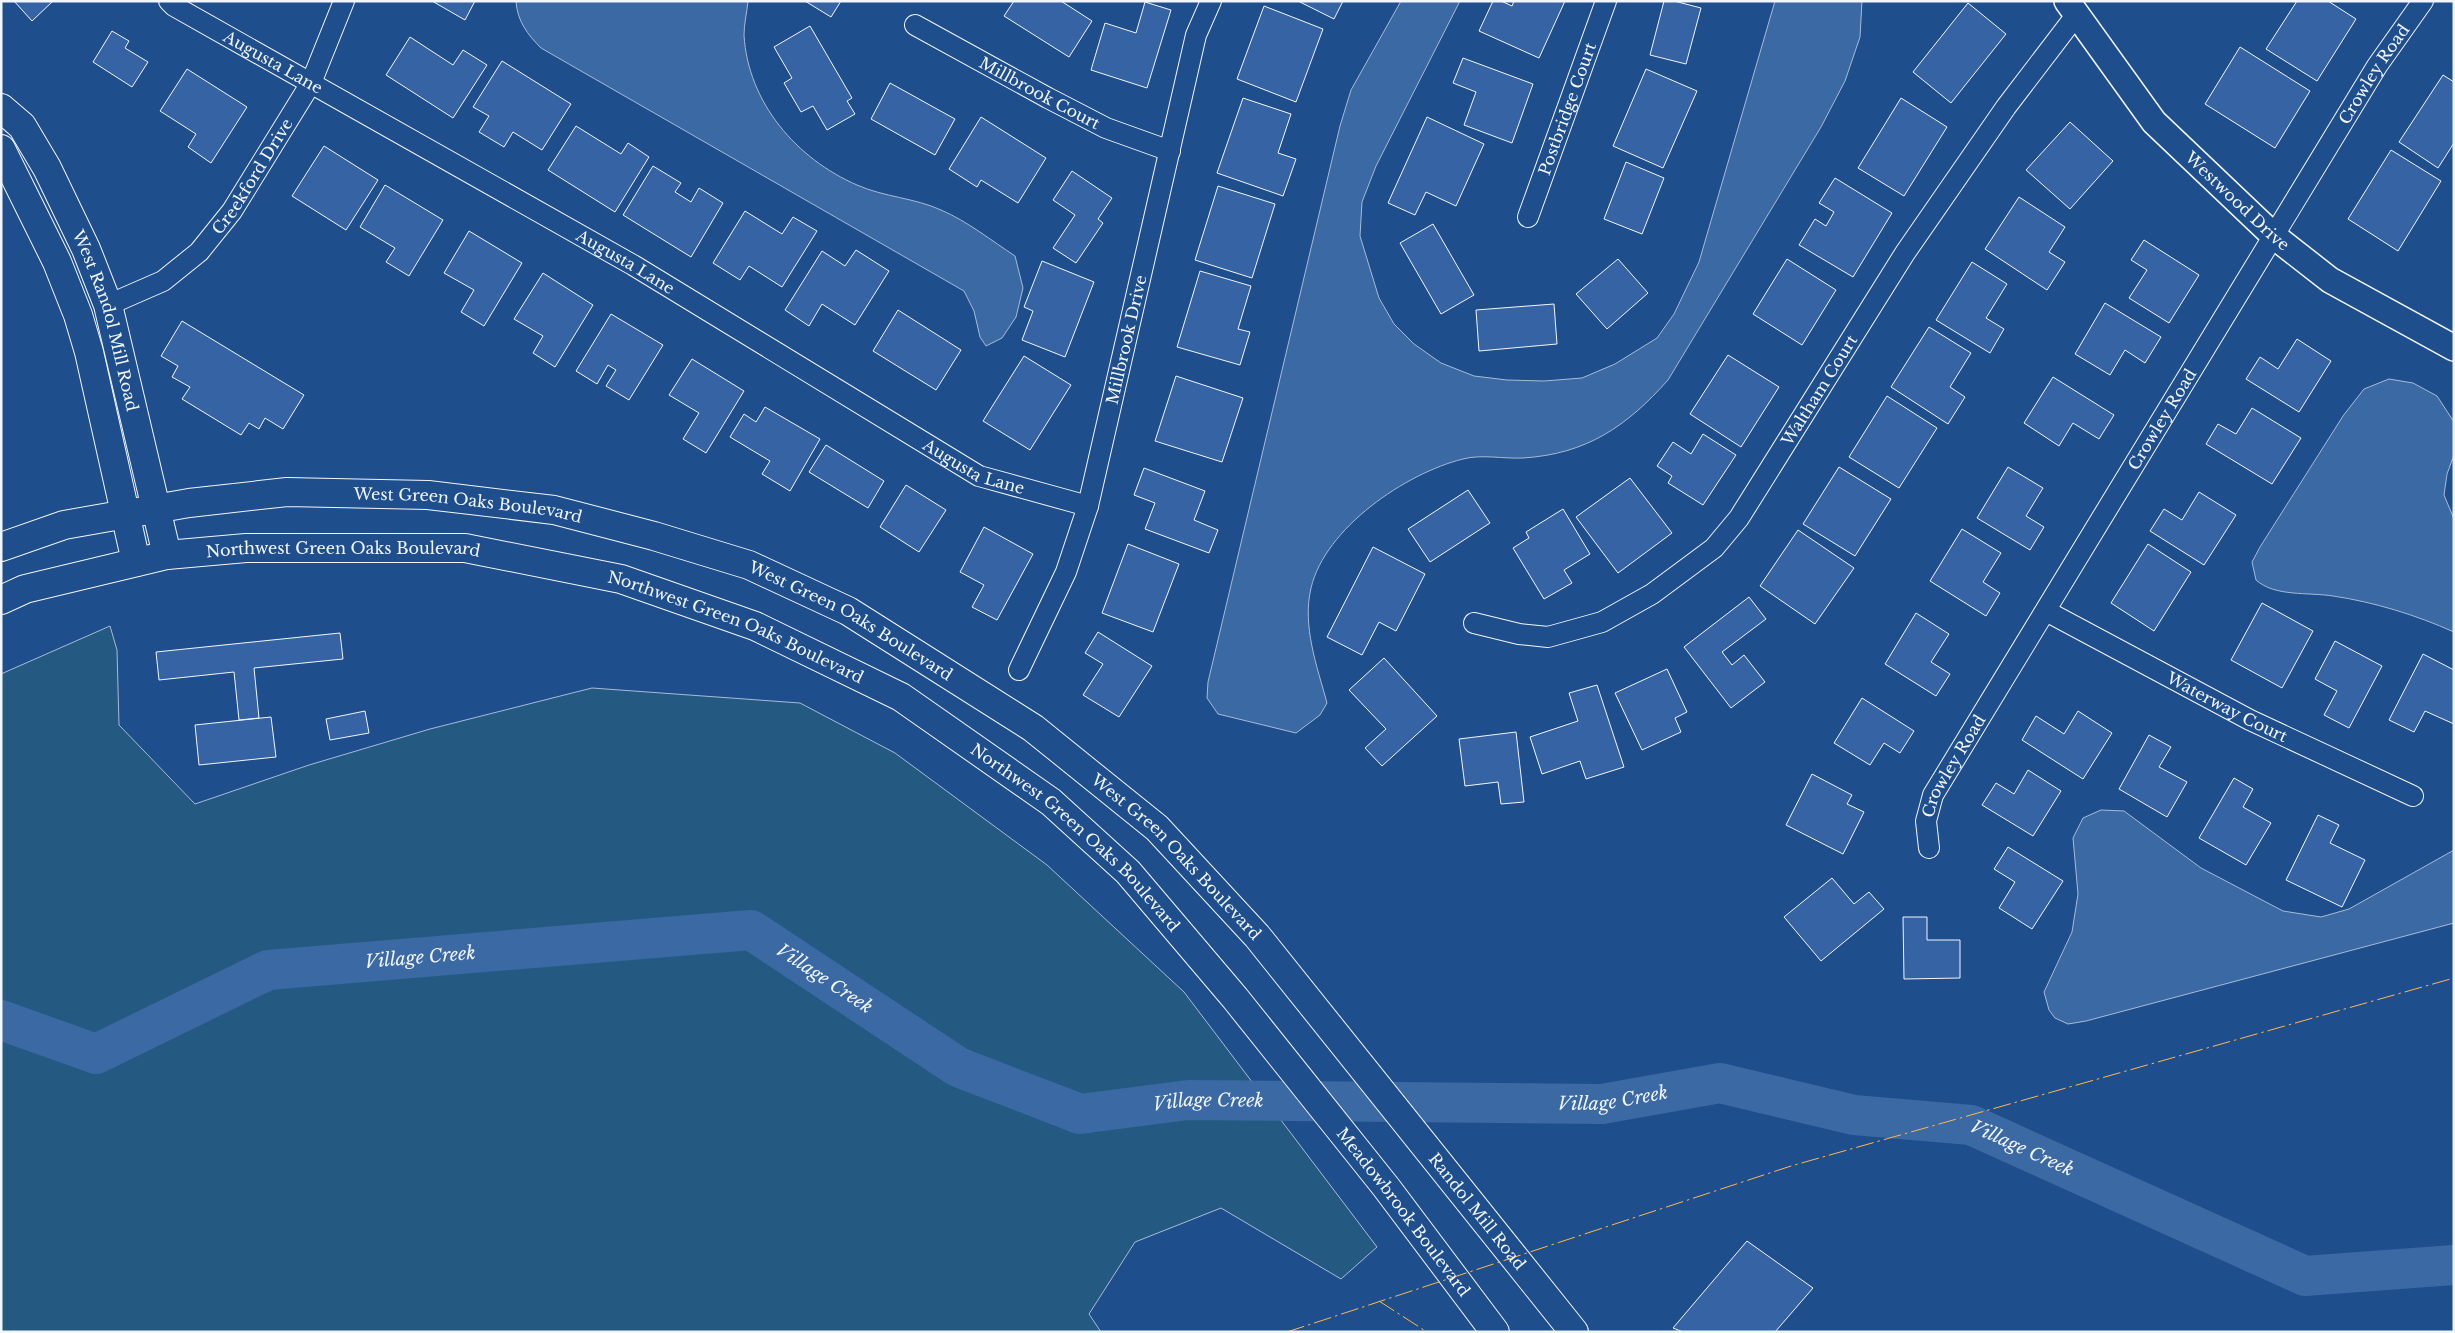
<svg xmlns="http://www.w3.org/2000/svg" width="2455" height="1333" viewBox="0 0 2455 1333" font-family="'Libre Baskerville',serif">
<style>
.green{fill:#245a82;stroke:#a8bbd7}
.water{fill:#3b69a3;stroke:#a8bbd7}
.lines{fill:none;stroke-linecap:round;stroke-linejoin:round}
.river{stroke:#3b69a3;stroke-width:40}
.building{fill:#3563a3;stroke:#f2f6ff}
.minor-casing{stroke:#f2f6ff;stroke-width:22}
.tertiary-casing{stroke:#f2f6ff;stroke-width:28}
.secondary-casing{stroke:#f2f6ff;stroke-width:30}
.minor{stroke:#1f4e8c;stroke-width:20}
.tertiary{stroke:#1f4e8c;stroke-width:25}
.secondary{stroke:#1f4e8c;stroke-width:28}
.power{stroke:#ffb74d;stroke-width:1;stroke-dasharray:18 4 2.5 4;stroke-linecap:butt}
.labels{text-anchor:middle;stroke-width:4;stroke-linejoin:round;paint-order:stroke}
.street-label{font-size:16px;fill:#f2f6ff;stroke:#1f4e8c}
.water-label{font-size:18px;font-style:italic;fill:#f2f6ff;stroke:#1f4e8c}
</style>
<rect width="100%" height="100%" fill="#1f4e8c"/>
<!-- green -->
<path class="green" d="M110,626L117,650L119,725L195,804L309,765L430,729L592,688L800,703L895,753L1047,865L1184,992L1377,1247L1341,1279L1221,1208L1135,1242L1089,1314L1101,1332H1V674Z"/>
<!-- water -->
<path class="water" d="M516,1H748C747,12 744,24 744,35C748,103 797,159 857,185C884,197 915,198 941,210C967,221 992,241 1015,256L1023,288L1016,317L1002,338L986,346L980,337L974,311L964,291L541,48C528,35 517,21 516,1Z
M1401,1H1460L1376,166L1362,202L1360,236L1379,298L1394,324L1414,344L1441,363L1474,376L1507,380L1544,381L1582,378L1615,364L1657,338L1674,314L1699,262L1775,1H1862L1860,37L1845,81L1821,127L1668,380C1627,426 1587,454 1523,458C1504,459 1481,454 1463,459C1406,473 1325,528 1311,588C1302,626 1317,666 1327,703L1320,715L1296,733L1218,714L1207,698L1208,682L1340,126L1351,90Z
M2389,379L2413,383L2437,396L2454,422V455L2447,474L2444,495L2454,519V632C2416,615 2374,602 2333,596C2308,592 2275,597 2256,580L2252,562L2260,547L2343,416L2364,389Z
M2101,810L2124,811L2201,868L2283,911L2321,917L2349,909L2454,850V923L2086,1021L2068,1024L2055,1018L2049,1010L2044,992L2072,932L2078,894L2073,838L2083,818Z"/>
<g class="lines">
<!-- river -->
<path class="river" id="s1" d="M1,1020L96,1054L268,970L751,930L958,1067L1080,1114L1188,1100L1602,1104L1720,1083L1854,1115L1971,1125L2305,1276L2454,1265"/>
</g>
<!-- building -->
<path class="building" d="M14,1H53L32,21Z
M432,1H475L465,20Z
M805,1H841L831,17Z
M1014,1H1061L1092,21L1069,57L1004,16Z
M1298,1H1343L1334,19Z
M1493,1H1501L1512,6L1514,1H1565L1539,58L1479,31Z
M1664,1H1674L1701,8L1686,64L1650,55Z
M2297,1H2328L2356,19L2317,81L2266,49Z
M1145,2L1171,10L1147,88L1091,70L1105,23L1136,33Z
M1968,3L2006,34L1951,103L1913,72Z
M1264,6L1323,29L1296,102L1237,79Z
M810,26L852,98L847,101L855,114L827,130L813,106L801,112L784,83L792,78L774,47Z
M112,31L129,41L125,48L148,62L132,87L93,62Z
M410,37L453,65L463,50L487,65L453,118L386,75Z
M2240,47L2310,91L2275,148L2205,104Z
M1463,58L1533,84L1512,143L1464,125L1476,92L1453,83Z
M502,61L571,104L542,150L513,132L504,147L479,132L489,116L473,107Z
M187,69L247,107L211,163L188,147L196,134L160,111Z
M1646,69L1697,91L1663,168L1613,146Z
M2443,75L2454,82V143L2438,168L2399,142Z
M890,83L955,119L935,155L871,119Z
M1243,98L1291,114L1278,153L1296,159L1283,196L1217,173Z
M1901,98L1947,127L1904,196L1858,168Z
M981,117L1046,158L1018,203L981,180L977,187L949,169Z
M1427,117L1484,144L1456,206L1426,192L1415,215L1388,203Z
M2070,122L2113,161L2070,209L2026,170Z
M576,126L621,154L628,143L649,157L615,212L548,170Z
M324,146L378,180L346,230L292,196Z
M2391,150L2441,181L2398,251L2348,219Z
M1626,162L1664,178L1642,234L1604,219Z
M653,166L681,183L675,192L691,202L699,188L723,203L691,257L623,215Z
M1072,171L1112,198L1098,219L1103,223L1076,263L1053,248L1075,215L1053,200Z
M1835,178L1892,213L1853,277L1799,245L1815,219L1826,226L1834,212L1819,203Z
M385,185L443,220L409,276L386,262L395,248L360,227Z
M1218,186L1275,204L1252,278L1195,260Z
M2019,197L2065,227L2049,252L2065,262L2047,290L1985,249Z
M745,211L782,234L793,217L817,231L782,287L749,266L740,280L713,263Z
M1433,224L1474,295L1441,314L1400,243Z
M469,231L522,263L484,326L461,312L474,290L444,273Z
M2144,240L2199,275L2169,323L2129,298L2147,270L2131,260Z
M856,250L889,271L855,325L822,304L809,326L785,310L822,251L845,266Z
M1618,259L1648,293L1607,329L1576,294Z
M1787,259L1836,290L1802,345L1753,314Z
M1042,261L1094,282L1065,357L1022,340L1033,311L1024,307Z
M1972,262L2007,284L1986,318L2004,329L1990,353L1936,320Z
M1200,271L1251,286L1238,329L1250,332L1240,365L1177,347Z
M543,273L593,305L555,367L533,353L543,336L514,319Z
M2105,303L2161,337L2145,363L2125,350L2110,375L2075,354Z
M1554,304L1557,344L1479,351L1476,310Z
M898,310L961,350L936,390L873,351Z
M611,314L663,345L629,400L606,386L616,370L608,365L597,384L576,371Z
M182,321L304,395L283,429L265,418L259,429L249,423L241,435L182,399L190,387L172,377L178,366L161,356Z
M1929,327L1971,353L1950,387L1965,397L1948,424L1891,387Z
M2297,339L2331,361L2299,412L2246,379L2260,357L2278,369Z
M1728,355L1779,387L1741,447L1690,414Z
M1024,356L1071,385L1030,450L983,421Z
M692,359L744,391L706,453L683,439L699,413L669,395Z
M1176,376L1243,398L1222,462L1155,441Z
M2053,377L2114,415L2099,439L2073,423L2059,446L2024,423Z
M1887,396L1937,428L1899,488L1849,457Z
M765,407L820,439L790,491L762,474L770,461L730,437L744,414L756,422Z
M2252,408L2301,438L2272,484L2206,444L2218,424L2236,434Z
M1703,434L1736,455L1703,505L1668,483L1672,476L1657,466L1673,442L1691,454Z
M826,445L884,481L868,508L809,472Z
M1839,467L1891,499L1855,556L1803,524Z
M2008,467L2043,488L2026,516L2044,527L2030,550L1977,518Z
M1144,468L1205,491L1194,520L1218,530L1209,553L1145,529L1155,503L1134,495Z
M1630,478L1672,533L1618,573L1576,517Z
M906,485L946,510L919,552L880,527Z
M1468,490L1490,523L1430,562L1408,529Z
M2199,492L2236,515L2204,565L2150,531L2164,509L2182,520Z
M1563,509L1590,554L1564,570L1572,583L1544,599L1513,548L1529,538L1526,532Z
M984,527L1033,554L997,620L972,607L984,585L960,572Z
M1962,529L2001,553L1983,582L2000,593L1986,616L1930,581Z
M1798,530L1854,568L1815,624L1760,586Z
M1128,544L1179,564L1153,632L1102,613Z
M2148,544L2191,572L2154,631L2111,603Z
M1373,547L1425,574L1396,631L1379,622L1362,655L1327,637Z
M1749,597L1766,619L1722,652L1732,665L1744,655L1765,682L1731,708L1684,647Z
M2262,603L2313,631L2282,688L2231,660Z
M1916,613L1949,634L1931,662L1950,674L1936,696L1885,664Z
M1098,632L1152,666L1119,717L1083,695L1103,664L1085,653Z
M340,633L343,659L254,668L259,718L239,720L234,672L159,680L156,652Z
M2335,641L2382,666L2349,728L2324,715L2337,691L2315,679Z
M2423,654L2454,670V724L2425,711L2414,732L2389,720Z
M1384,658L1437,716L1382,766L1365,748L1386,729L1349,690Z
M1667,669L1687,712L1675,718L1681,732L1642,750L1615,693Z
M1597,685L1624,767L1586,779L1580,761L1542,774L1530,737L1578,721L1569,693Z
M1862,698L1914,731L1900,753L1884,743L1870,765L1834,743Z
M365,711L369,733L330,740L326,719Z
M2078,711L2112,733L2083,779L2022,740L2036,716L2064,734Z
M271,717L276,757L199,765L195,725Z
M1516,732L1524,802L1501,804L1498,782L1465,786L1459,739Z
M2149,735L2171,747L2159,767L2187,782L2167,817L2119,789Z
M2028,770L2061,791L2033,836L1982,805L1996,783L2014,794Z
M1812,774L1852,795L1847,804L1864,812L1843,854L1786,825Z
M2234,778L2253,789L2243,807L2271,823L2246,865L2199,838Z
M2318,815L2339,825L2330,843L2365,860L2342,907L2286,880Z
M2008,847L2063,881L2032,929L1999,908L2015,882L1994,869Z
M1832,878L1854,904L1869,892L1884,909L1821,961L1784,917Z
M1903,917H1927V940H1960V978L1904,979Z
M1747,1241L1813,1288L1775,1332H1683L1673,1328Z"/>
<g class="lines">
<!-- minor casing -->
<g class="minor-casing">
<g id="minor">
<path id="s2" d="M169,1L174,6L633,265L979,476L1088,506"/>
<path id="s3" d="M915,25L1048,98L1106,128L1170,151"/>
<path id="s4" d="M1528,217L1606,1"/>
<path id="s5" d="M108,305L163,281L199,252L232,211L311,83L344,1"/>
<path id="s6" d="M2046,611L2250,720L2413,796"/>
<path id="s7" d="M1474,623L1519,634L1548,637L1602,622L1652,594L1714,548L1739,518L1905,253L2006,107L2077,14"/>
<path id="s8" d="M1019,670L1066,572L1088,506L1196,35L1211,1"/>
<path id="s9" d="M1929,848L1926,821L1933,795L2377,66L2423,1"/>
</g>
</g>
<!-- tertiary casing -->
<g class="tertiary-casing">
<g id="tertiary">
<path id="s10" d="M2067,1L2154,122L2275,237L2330,280L2454,348"/>
</g>
</g>
<!-- secondary casing -->
<g class="secondary-casing">
<g id="secondary">
<path id="s11" d="M1,108L22,126L47,168L86,249L108,305L167,555"/>
<path d="M1,149L57,262L78,315L89,352L136,562"/>
<path id="s12" d="M1,547L64,525L189,503L287,492L428,495L554,510L654,536L749,565L848,611L1033,728L1157,828L1257,936L1574,1332"/>
<path id="s13" d="M1,600L25,589L167,555L246,548H465L621,579L755,626L901,697L1051,802L1128,872L1235,998L1386,1187L1495,1332"/>
</g>
</g>
<!-- minor -->
<use href="#minor" class="minor"/>
<!-- tertiary -->
<use href="#tertiary" class="tertiary"/>
<!-- secondary -->
<use href="#secondary" class="secondary"/>
<!-- power -->
<path class="power" d="M1379,1301L1427,1332
M1287,1332L1791,1166L2454,978"/>
</g>
<g class="labels">
<!-- street labels -->
<g class="street-label">
<text dy="6" stroke="none"><textPath href="#s2" startOffset="121">Augusta Lane</textPath></text>
<text dy="6" stroke="none"><textPath href="#s9" startOffset="899">Crowley Road</textPath></text>
<text dy="6" stroke="none"><textPath href="#s3" startOffset="142">Millbrook Court</textPath></text>
<text dy="6" stroke="none"><textPath href="#s4" startOffset="115">Postbridge Court</textPath></text>
<text dy="6" stroke="none"><textPath href="#s5" startOffset="199">Creekford Drive</textPath></text>
<text dy="6" stroke="none"><textPath href="#s10" startOffset="264">Westwood Drive</textPath></text>
<text dy="6" stroke="none"><textPath href="#s2" startOffset="526">Augusta Lane</textPath></text>
<text dy="6" stroke="none"><textPath href="#s11" startOffset="241">West Randol Mill Road</textPath></text>
<text dy="6" stroke="none"><textPath href="#s8" startOffset="349">Millbrook Drive</textPath></text>
<text dy="6" stroke="none"><textPath href="#s7" startOffset="456">Waltham Court</textPath></text>
<text dy="6" stroke="none"><textPath href="#s9" startOffset="494">Crowley Road</textPath></text>
<text dy="6" stroke="none"><textPath href="#s2" startOffset="931">Augusta Lane</textPath></text>
<text dy="6" stroke="none"><textPath href="#s12" startOffset="474">West Green Oaks Boulevard</textPath></text>
<text dy="6" stroke="none"><textPath href="#s13" startOffset="349">Northwest Green Oaks Boulevard</textPath></text>
<text dy="6" stroke="none"><textPath href="#s12" startOffset="879">West Green Oaks Boulevard</textPath></text>
<text dy="6" stroke="none"><textPath href="#s13" startOffset="754">Northwest Green Oaks Boulevard</textPath></text>
<text dy="6" stroke="none"><textPath href="#s6" startOffset="205">Waterway Court</textPath></text>
<text dy="6" stroke="none"><textPath href="#s9" startOffset="89">Crowley Road</textPath></text>
<text dy="6" stroke="none"><textPath href="#s13" startOffset="1159">Northwest Green Oaks Boulevard</textPath></text>
<text dy="6" stroke="none"><textPath href="#s12" startOffset="1284">West Green Oaks Boulevard</textPath></text>
<text dy="6" stroke="none"><textPath href="#s13" startOffset="1659">Meadowbrook Boulevard</textPath></text>
<text dy="6" stroke="none"><textPath href="#s12" startOffset="1750">Randol Mill Road</textPath></text>
</g>
<!-- water labels -->
<g class="water-label">
<text dy="6" stroke="none"><textPath href="#s1" startOffset="445">Village Creek</textPath></text>
<text dy="6" stroke="none"><textPath href="#s1" startOffset="865">Village Creek</textPath></text>
<text dy="6" stroke="none"><textPath href="#s1" startOffset="1690">Village Creek</textPath></text>
<text dy="6" stroke="none"><textPath href="#s1" startOffset="1285">Village Creek</textPath></text>
<text dy="6" stroke="none"><textPath href="#s1" startOffset="2110">Village Creek</textPath></text>
</g>
</g>
<!-- border -->
<rect width="2455" height="1333" fill="none" stroke="#f2f6ff" stroke-width="5"/>
</svg>
